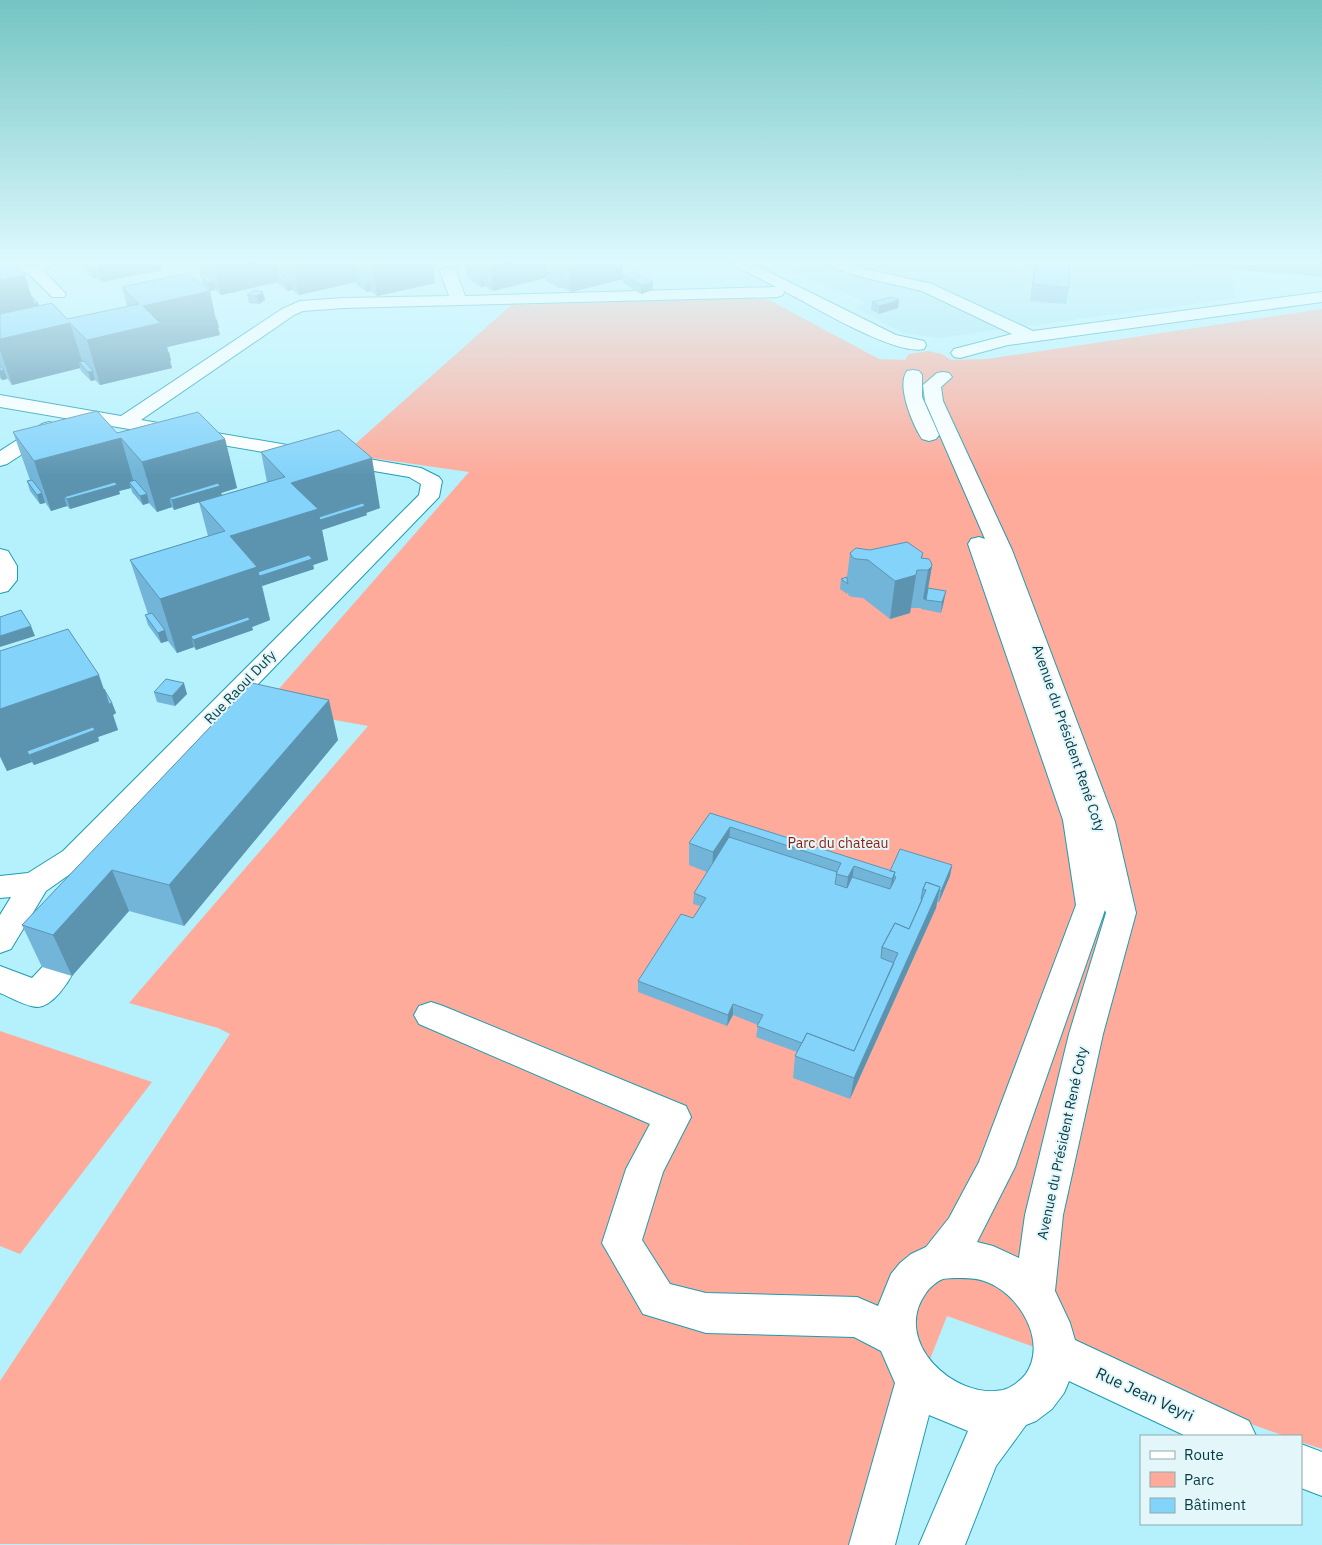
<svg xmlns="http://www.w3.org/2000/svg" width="1322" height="1545" viewBox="0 0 1322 1545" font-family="'IBM Plex Sans',sans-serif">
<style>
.built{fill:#a2e4f2}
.green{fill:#feab9b}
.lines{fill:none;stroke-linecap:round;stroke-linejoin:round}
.minor-casing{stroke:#1d9cb0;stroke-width:2}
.minor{fill:#fff;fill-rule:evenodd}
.wall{fill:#72b5d8}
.shaded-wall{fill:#5c94b0}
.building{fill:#84d3fb;stroke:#5c94b0}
.labels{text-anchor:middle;stroke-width:4;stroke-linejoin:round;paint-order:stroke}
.street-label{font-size:14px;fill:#063a42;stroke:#e3f6fa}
.park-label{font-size:14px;fill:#8e1c0c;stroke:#e3f6fa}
.near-street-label{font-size:16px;fill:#063a42;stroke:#e3f6fa}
</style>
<rect width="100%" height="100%" fill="#b4f1fd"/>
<!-- built -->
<path class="built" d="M769,260H1322V277L1231,269L1236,298L938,338L903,333L855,308L866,303Z"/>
<!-- green -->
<path class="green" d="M754,298L769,300L879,359L905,360L909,354L928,351L942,354L951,360L987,359L1322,309V1449L1301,1442V1436H1285L947,1316L857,1545L0,1544V1381L230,1034L218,1028L129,1003L368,726L263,707L469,472L344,454L511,305Z
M0,1031L152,1082L20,1254L0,1246Z"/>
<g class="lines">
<!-- minor casing -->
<g class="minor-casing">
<path id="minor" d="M0,260L31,264L41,260H59L57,263L43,270L66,294L64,297H52L28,273L0,270Z
M727,260H745L896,335L924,341L926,345L924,349C895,356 813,306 784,291L783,295L777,297L343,308L303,311L294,315L141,420L421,468L439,477L442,481L439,497L83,865L46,891L11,949L0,953V915L11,897L0,898V876L28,873L63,851L419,495L421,484L409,477L0,407V395L121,416L282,309L300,301L343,298L449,296L440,271L443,268H453L456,271L465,296L776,287L729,263Z
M814,260H835L874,271L932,284L1033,331L1322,292V302L1008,345L960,358L954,357L951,353L954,349L1012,334L922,291L866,278L816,263Z
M913,370L919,371L922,375V397L939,435L936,439L929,441L922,439C913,425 896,386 907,371Z
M943,372L949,373L952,377L941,387L943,401L1012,550L1115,822L1136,913L1103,1034L1063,1215L1055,1291L1070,1323L1075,1340L1249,1421L1256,1436H1186L1069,1381L1064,1393L1052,1409L1036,1421L1026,1425L996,1466L965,1545H919L968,1431L929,1415L895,1545H849L895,1383L881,1351L854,1337L706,1333L643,1314L602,1243L626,1169L650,1124L419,1024L414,1015L419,1006L431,1002L443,1006L686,1106L691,1117L663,1172L642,1240L670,1284L706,1293L857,1297L878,1306L891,1274L900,1263L911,1254L926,1247L949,1218L979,1162L1076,905L1063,820L968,544L971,539L979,537L985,539L925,401L923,385L937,373ZM1105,910L1106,913L1069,1034L1025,1215L1019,1258L993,1246L977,1242L1015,1167ZM958,1278C967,1278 976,1278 984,1281C1019,1292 1049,1343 1025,1375C1020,1381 1011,1388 1003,1390C954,1400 891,1341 926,1293C929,1288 937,1281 943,1279C948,1278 953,1278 958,1278Z
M49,422L56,424L59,428L56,432L7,464L0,466V451L42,424Z
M0,549L8,551L17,566V580L8,591L0,593Z
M58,958L69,962L74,971C68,983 53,1006 38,1007C27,1007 10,997 0,993V966L32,978L47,962Z
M1301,1444L1322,1452V1496L1301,1488Z"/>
</g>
<!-- minor -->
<use href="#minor" class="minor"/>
</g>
<!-- wall -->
<path class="wall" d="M0,260L38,303L39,306L67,319L127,306L122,287L216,318L217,320L219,328H218L220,335L167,347L168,351L169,352L171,361H170L172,368L100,385L95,380L91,381L81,371L80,368L12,385L7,378V379L2,380L0,378Z
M83,260H162L163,265H160L162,270L102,282L97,278L93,279L85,271L83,263H84Z
M197,260H432L435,283L377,296L371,291L367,292L357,285L356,282L299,295L292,290L288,291L279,284L278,282L221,295L215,290L210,291L202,283Z
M464,260H623V275L653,290L641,294L623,283V279L571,292L564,288H559L546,281V278L493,291L485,286L481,287L469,280L468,276L466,274Z
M841,260H866L855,265Z
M1016,260H1070L1069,288L1066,304L1030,301L1034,266L1016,264Z
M1121,260H1160L1159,263Z
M1188,260H1322V277L1189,265Z
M254,290L265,300L259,304L249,303L247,295Z
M872,302L898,308L879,314L871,310Z
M13,432L117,433L225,439L237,488L221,493L222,495L267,482L261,452L380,508L366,513L367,515L322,530L328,560L313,565L314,569L262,586V585L270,620L252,627L253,630L196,650L194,647L177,653L168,641L161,643L148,625L145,615L148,614L130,560L208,536L199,502L174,510L172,507L157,512L149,503L143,505L132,492L131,488L119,491L120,494L70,509L67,506L51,511L45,502V503L40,504L30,491L27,481L30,480Z
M870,550L923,553L922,558L932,566L928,588L944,601L941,613L921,609V608H911L910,613L890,619L863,598L853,597L849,596L847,592V594L840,589L841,579L847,577L850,553Z
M0,651L104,689L112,703L116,713L113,715L118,730L98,737L99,741L57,757L34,765L32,762L7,771L0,757Z
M252,683L338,740L184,926L129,911L72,976L42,967L22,925Z
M154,692L187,694L175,706L157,702Z
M710,813L890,871L952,865L950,876L939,902H937L936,908L850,1099L793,1078L795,1056L797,1052L756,1037L758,1025L733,1015L727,1026L638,992V981L693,918L700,906L693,904L694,893L707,872L689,865V843Z"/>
<!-- shaded-wall -->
<path class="shaded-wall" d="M96,260H162L163,265H160L162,270L102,282Z
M213,260H276L280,278L277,276L278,282L221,295Z
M292,260H354L357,278L356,277V282L299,295Z
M372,260H432L435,283L377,296Z
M490,260H546V278L493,291Z
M569,260H623V279L571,292Z
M855,260H866L855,265Z
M95,270L97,278L93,279L91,271Z
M25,275L34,304L38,303L40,312L0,326V280Z
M484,278L485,286L481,287L480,279Z
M213,281L215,290L210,291L208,283Z
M291,282L292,290L288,291L286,283Z
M653,282V290L641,294V285Z
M370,283L371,291L367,292L366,284Z
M210,291L216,320H217L219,328H218L220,335L167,347L168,352H169L171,361H170L172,368L100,385L87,340L143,306Z
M263,292L265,300L259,304L257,296Z
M899,300L898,308L879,314V306Z
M70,323L84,368L79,362L80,368L12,385L0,350V339Z
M4,370L7,379L2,380L0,375V371Z
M93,371L95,380L91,381L88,372Z
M121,438L135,487L129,482L131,488L119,491L120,494L70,509L67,499L64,497L67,506L51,511L34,461Z
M225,439L237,488L221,493L222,495L174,510L172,500L169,498L172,507L157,512L142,462Z
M372,458L380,508L366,513L367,515L322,530L328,560L313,565L314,569L262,586L259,575L270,620L252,627L253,630L196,650L193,640L191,636L194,647L177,653L160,599L227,538L291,483Z
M42,493L45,503L40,504L37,495Z
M147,494L149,503L143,505L140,496Z
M932,566L926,600L923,599L928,570Z
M917,570L910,613L890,619L895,581Z
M946,591L944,601L941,613L942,602Z
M31,626L35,636L0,647V636Z
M165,630L168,641L161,643L158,633Z
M99,675L109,704L112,703L116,713L113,715L118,730L98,737L99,741L34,765L27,751L32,762L7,771L0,756V709Z
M184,683L187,694L175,706L172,696Z
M329,700L338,740L184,926L169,885Z
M730,827L729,848L712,874L713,852Z
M952,865L950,876L939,902L941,891Z
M854,866L851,888L845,899L848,877Z
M112,870L129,911L72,976L53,935Z
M895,872L891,894L888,900L892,879Z
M940,887L936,908L850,1099L854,1078Z
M733,1004V1015L727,1026L728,1015Z"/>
<!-- building -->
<path class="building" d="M0,260H11L25,275L0,280Z
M1036,260H1070L1069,288L1033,284Z
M83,263H88L95,270L91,271Z
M472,271L484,278L480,279L468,272Z
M550,272L564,280H559L546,273Z
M635,272L653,282L641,285L623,275Z
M188,273L210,291L143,306L160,323L87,340L70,323L0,339V314L52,303L67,319L139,304L122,287Z
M204,274L213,281L208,283L200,275Z
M281,275L291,282L286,283L277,276Z
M359,276L370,283L366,284L356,277Z
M254,290L263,292L257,296L247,295Z
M32,297L38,303L34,304Z
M892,297L899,300L879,306L872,302Z
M84,361L93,371L88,372L79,362Z
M0,365L4,370L0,371Z
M97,411L117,433L198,412L225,439L142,462L121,438L34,461L13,432Z
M339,430L372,458L291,483L318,509L230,536L257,567L160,599L130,560L225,531L199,502L285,477L261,452Z
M32,480L42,493L37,495L27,481Z
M135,480L147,494L140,496L129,482Z
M115,482L117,485L67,499L64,497Z
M218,483L220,486L172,500L169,498Z
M363,503L365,506L320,520L319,517Z
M907,542L923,553L921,558L929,559L931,562L932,566L928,570H917L916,575L895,581L868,560L857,559L853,558L850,553L856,548L870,550Z
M309,555L312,559L260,576L259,575L258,572Z
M847,577V580L848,584L841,579Z
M928,588L946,591L942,602L926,600Z
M21,610L31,626L0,636V617Z
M152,613L165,630L158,633L145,615Z
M248,617L250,620L193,640L191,636Z
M68,629L99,675L0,709V651Z
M166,679L184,683L172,696L154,692Z
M252,683L329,700L169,885L112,870L53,935L22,925Z
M104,689L112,703L109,704Z
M93,727L95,730L29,755L27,751Z
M710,813L895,872L892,879L854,866L848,877L836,874L841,863L730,827L713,852L689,843Z
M729,837L837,872L835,884L847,888L852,877L890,889L896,877L894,876L895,872L890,871L900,849L952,865L941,891H939L940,887L926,882L923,889L921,899L922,900L909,929L895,923L882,947L881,958L894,963L854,1051L807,1033L802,1043L757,1026L763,1015L733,1004L728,1015L638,981L681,914L693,918L706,898L694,893Z
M926,882L940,887L854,1078L795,1056L807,1033L854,1051L898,953L882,947L895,923L909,929L926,890L923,889Z"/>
<!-- sky -->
<linearGradient id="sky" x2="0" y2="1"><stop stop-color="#74c5c3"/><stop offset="0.55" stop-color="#ddf9fe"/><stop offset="1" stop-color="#ddf9fe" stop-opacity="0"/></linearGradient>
<rect width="1322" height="476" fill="url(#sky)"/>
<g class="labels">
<!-- street labels -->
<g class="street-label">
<text transform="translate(240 687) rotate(-46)" y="5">Rue Raoul Dufy</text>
<text transform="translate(1069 738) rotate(71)" y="5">Avenue du Président René Coty</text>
<text transform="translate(1062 1143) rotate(-78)" y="5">Avenue du Président René Coty</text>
</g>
<!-- park labels -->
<g class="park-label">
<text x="838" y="848">Parc du chateau</text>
</g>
<!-- near-street labels -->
<g class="near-street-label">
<text transform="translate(1145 1394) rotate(25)" y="6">Rue Jean Veyri</text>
</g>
</g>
<!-- legend -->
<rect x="1140" y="1435" width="162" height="90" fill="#e3f6fa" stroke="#8babb0"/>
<rect x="1150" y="1451" width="25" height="8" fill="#ffffff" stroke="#8babb0"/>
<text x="1184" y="1460" font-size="15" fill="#063a42">Route</text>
<rect x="1150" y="1472" width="25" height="15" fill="#feab9b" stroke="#8babb0"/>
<text x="1184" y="1485" font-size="15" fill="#063a42">Parc</text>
<rect x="1150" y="1498" width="25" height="15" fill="#84d3fb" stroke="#8babb0"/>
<text x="1184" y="1510" font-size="15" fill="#063a42">Bâtiment</text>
</svg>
